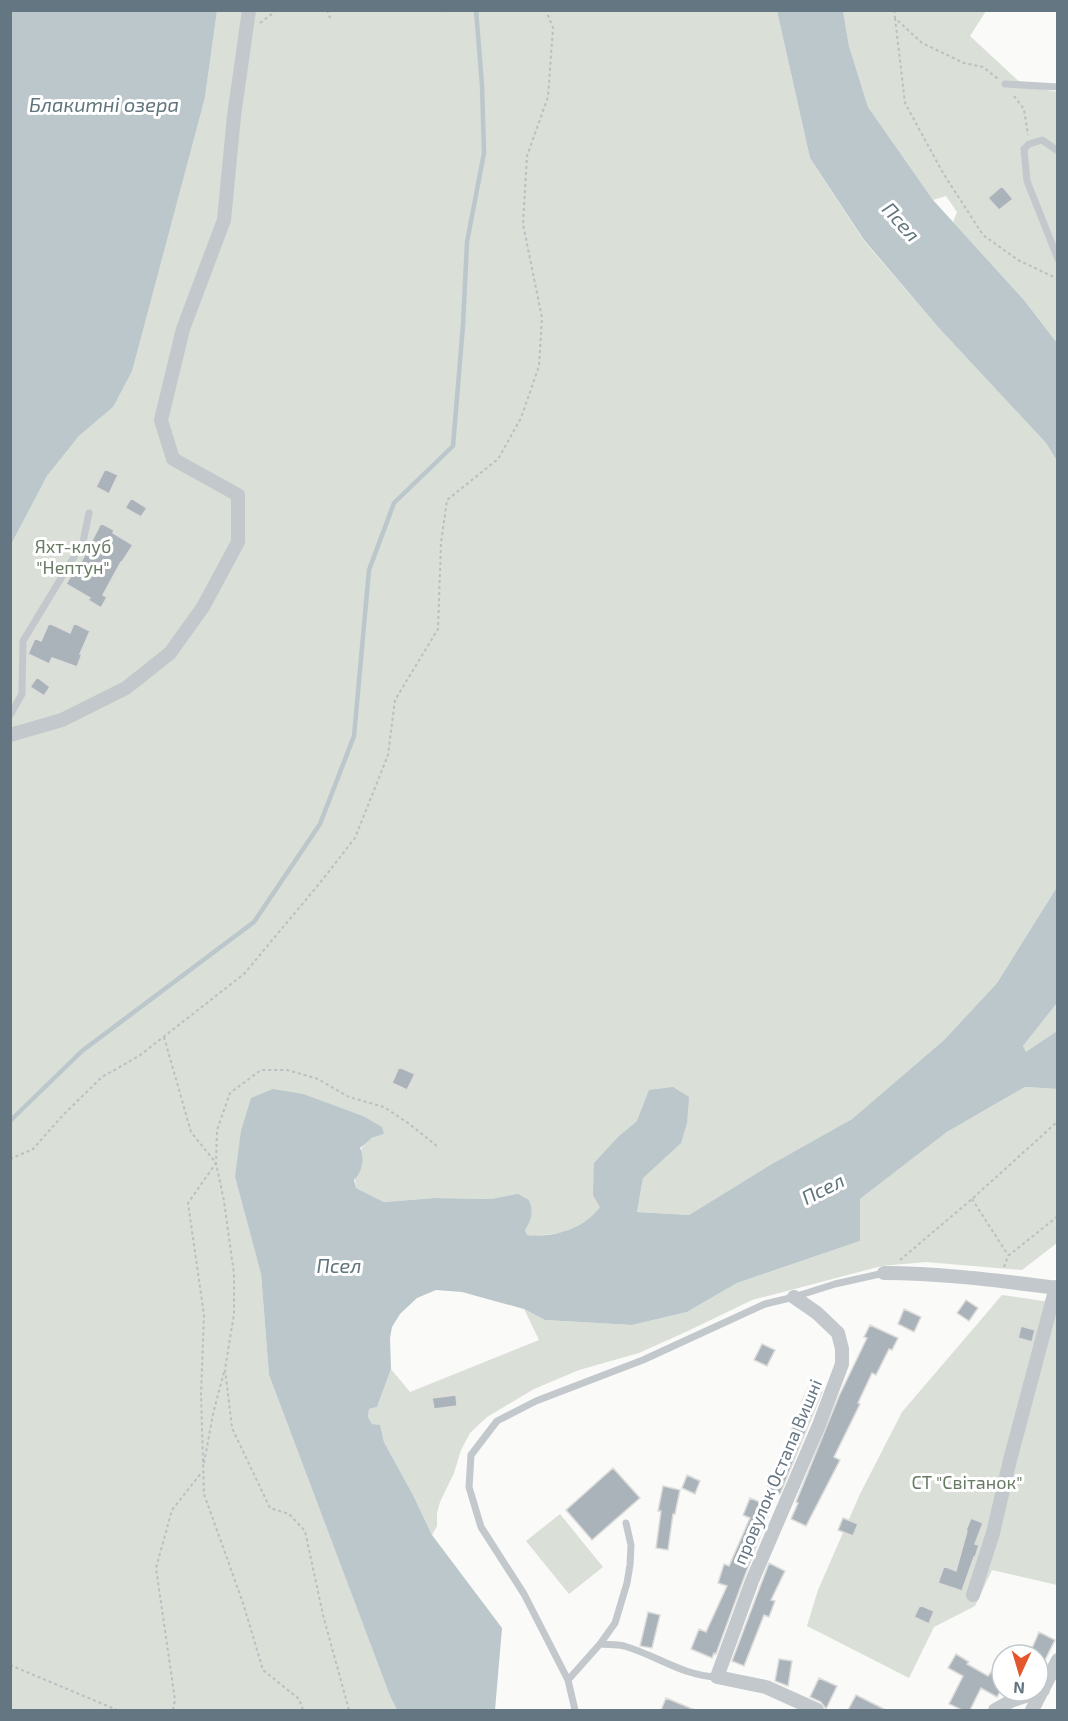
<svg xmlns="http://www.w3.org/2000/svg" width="1068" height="1721" viewBox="0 0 1068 1721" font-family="'Exo 2',sans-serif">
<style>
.green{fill:#dadfd7}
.water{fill:#bbc7cb}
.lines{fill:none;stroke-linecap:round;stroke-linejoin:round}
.stream{stroke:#bbc7cb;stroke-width:4.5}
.building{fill:#aab3b9;stroke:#dcdcda;stroke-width:1.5}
.path{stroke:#bbbfc2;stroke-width:2;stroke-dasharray:3 3;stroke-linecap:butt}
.service{stroke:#c3c8cc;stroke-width:7}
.minor{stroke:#c3c8cc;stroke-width:14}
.labels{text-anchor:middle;stroke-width:6;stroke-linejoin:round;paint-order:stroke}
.park-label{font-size:18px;fill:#687a64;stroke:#fff}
.street-label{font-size:18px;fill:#657683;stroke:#fff}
.water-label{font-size:20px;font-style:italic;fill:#60757c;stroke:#fff}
</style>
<rect width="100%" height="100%" fill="#fafaf8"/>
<!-- green -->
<path class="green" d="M217,11H777L810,158L864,241L938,327L1046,443L1057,461V887L997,983L944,1040L852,1119L770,1165L689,1215L637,1212L643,1178L637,1121L620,1135L601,1207L593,1218L566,1232L536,1236L527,1235L525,1230C532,1220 534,1211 529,1200L518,1195L491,1199L434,1198L384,1202L356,1188C354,1179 356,1172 357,1164C361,1144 365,1140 384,1134L363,1116L337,1107L235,1177L261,1274L269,1375L390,1696L397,1710H11L10,544L47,476L79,436L113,407L205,97Z
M843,11H986L970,36L1023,85L1057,92V343L1024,300L953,222L957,212L946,196L933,200L868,107L849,46Z
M1057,1003V1031L1026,1053L1023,1046Z
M1025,1087L1057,1089V1243L1022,1270L926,1262L882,1266L752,1300L690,1330L639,1353L579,1370L534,1389L487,1417L470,1433L461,1450L454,1473L440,1502L437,1513V1526L432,1535L413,1495L384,1442L380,1426L372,1424L368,1417L369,1409L377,1407L391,1369L410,1392L539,1340L524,1309L545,1320L632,1325L687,1312L737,1283L860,1241V1199L947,1132Z
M1002,1295L1057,1303V1585L992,1570L975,1606L934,1627L909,1678L807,1626L818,1590L860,1494L902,1412Z
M560,1514L603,1567L569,1594L526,1541Z"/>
<!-- water -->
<path class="water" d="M11,10L217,11L205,97L132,371L113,407L79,436L47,476L11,544Z
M777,11H843L849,46L868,107L933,200L1024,300L1057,343V461L1046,443L938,327L864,240L810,158Z
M1057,887V1003L1023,1046L1026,1052L1057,1031V1089L1025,1087L947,1132L860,1199V1241L737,1283L687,1312L632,1325L545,1320L524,1309L462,1292L436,1290L417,1298L400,1314L392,1327L390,1338L391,1369L377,1407L369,1409L368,1417L372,1424L380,1425L384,1442L413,1495L432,1535L502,1628L495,1710H397L390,1696L269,1375L261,1274L235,1177L241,1131L251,1098L273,1089L303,1094L363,1116L382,1127L384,1134L372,1138L360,1148C365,1159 362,1172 354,1180L356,1188L384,1202L434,1198L491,1199L518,1194L529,1200C534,1211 532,1220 525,1230L527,1235C554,1238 584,1229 600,1207L593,1195L594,1163L620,1135L637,1121L649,1090L673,1087L689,1097L687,1123L681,1143L643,1178L637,1212L689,1215L770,1165L852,1119L944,1040L997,983Z"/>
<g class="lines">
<!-- stream -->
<path class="stream" d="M10,1121L82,1051L254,922L320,824L354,736L369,570L394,503L453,446L463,325L467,242L484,153L482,85L476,10"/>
</g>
<!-- building -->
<path class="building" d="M1002,186L1013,199L999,210L988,198Z
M105,469L118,475L109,494L96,487Z
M131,498L147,508L141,517L125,508Z
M101,523L114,530L113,533L133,545L122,562H121L103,595L107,597L101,608L88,600L90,598L66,584L73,572L75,574Z
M49,623L70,633L74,623L90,631L80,654H82L77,667L52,658L49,664L28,654L35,638L41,641Z
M37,677L50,687L44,696L30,687Z
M399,1067L415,1074L407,1090L392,1083Z
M966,1300L978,1308L969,1321L957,1313Z
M904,1309L921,1317L914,1332L898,1324Z
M870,1325L898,1338L892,1350L889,1349L876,1375L872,1373L858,1403L860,1404L834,1457L840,1460L806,1526L791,1519L798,1503L796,1502L839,1396L867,1338L864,1337Z
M1021,1326L1035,1330L1032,1342L1018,1338Z
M762,1344L775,1350L767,1366L754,1360Z
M809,1386L822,1392L780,1494L777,1493L744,1578L716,1654L714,1653L712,1658L691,1649L699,1629L706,1632L727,1586L718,1583L724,1564L729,1566L750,1518L743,1515L750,1498L760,1502L793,1432L791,1431L804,1403L802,1401Z
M456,1395L457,1406L434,1409L432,1398Z
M613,1468L640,1498L592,1540L566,1510Z
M687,1475L700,1481L695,1494L682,1488Z
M663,1486L680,1490L675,1514H673L668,1550L656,1548L661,1511H658Z
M843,1518L858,1524L853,1536L838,1530Z
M971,1518L983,1523L975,1544L979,1545L975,1558L974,1557L962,1591L938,1583L944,1566L956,1571L967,1531L966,1530Z
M769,1563L785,1571L771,1600L775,1601L769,1617L764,1615L744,1666L732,1661Z
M920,1605L934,1611L929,1624L914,1617Z
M648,1612L660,1615L652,1648L640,1646Z
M1039,1632L1055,1640L1045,1660L1038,1657V1655L1030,1653Z
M956,1654L969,1662L967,1664L988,1676L1002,1658V1688L997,1697L981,1688L970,1710H962L949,1704L963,1676L948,1668Z
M779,1659L792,1661L788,1686L775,1681Z
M819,1678L837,1686L826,1709L821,1702L810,1697Z
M856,1695L886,1710H848Z
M666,1698L695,1710H661Z"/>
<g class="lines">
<!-- path -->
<path class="path" d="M327,10L330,18
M446,10L450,13
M894,10L895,18L922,43L964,63L983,67L998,79
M895,18L905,103L943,173L983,235L1018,260L1058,279
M260,23L277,10
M1014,96L1024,109L1028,135
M164,1037L191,1132L216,1163L188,1203L204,1315L201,1394L204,1494L243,1603L263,1670L299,1699L303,1710
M10,1159L33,1149L63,1115L102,1077L139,1056L244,974L319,884L355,838L388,755L395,700L438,629L441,543L447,500L498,459L521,418L539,366L542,318L523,224L527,156L548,97L553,28L546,10
M972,1199L1008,1255
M900,1260L972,1199L1058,1121
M1004,1267L1008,1256L1058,1216
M204,1463L213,1414L224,1372
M10,1665L117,1710
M173,1710L175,1700L156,1568L172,1510L202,1472
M349,1710L323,1615L305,1531L289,1514L270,1508L232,1428L225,1369L234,1314V1274L224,1201L216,1163L217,1130L230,1093L261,1070H287L318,1079L349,1097L384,1107L408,1123L437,1146"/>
<!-- service -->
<path class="service" d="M1005,84L1058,87
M1058,151L1042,140L1029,144L1024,149L1027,181L1058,259
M10,715L22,694L23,641L83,542L89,513
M600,1644L615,1623L627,1583L630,1565L631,1545L626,1523
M568,1680L600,1644C608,1645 616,1644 624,1646C656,1655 683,1676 717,1677
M575,1710L568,1680L524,1594L481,1527L469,1487L471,1455L497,1421L536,1401L643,1360L765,1304L794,1297L835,1284L884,1273"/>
<!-- minor -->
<path class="minor" d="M10,735L62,720L126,688L170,653L203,607L238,542V495L173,459L161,420L183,329L224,220L234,116L249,10
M884,1273C943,1273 1000,1281 1058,1288
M794,1297L817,1313L838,1333L842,1349V1364L819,1425L752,1581L717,1677L766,1687L817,1710
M973,1595L993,1533L1010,1460L1056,1287
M995,1710L1013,1700L1043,1690
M1032,1710L1058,1660"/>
</g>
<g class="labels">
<!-- park labels -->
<g class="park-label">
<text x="73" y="553">Яхт-клуб<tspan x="73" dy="21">"Нептун"</tspan></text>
<text x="967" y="1489">СТ "Світанок"</text>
</g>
<!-- street labels -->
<g class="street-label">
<text transform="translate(778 1472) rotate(-67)" y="6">провулок Остапа Вишні</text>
</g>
<!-- water labels -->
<g class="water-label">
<text x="104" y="112">Блакитні озера</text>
<text transform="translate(901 222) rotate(48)" y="7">Псел</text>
<text transform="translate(823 1189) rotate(-27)" y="7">Псел</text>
<text x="339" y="1273">Псел</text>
</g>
</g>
<!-- border -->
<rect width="1068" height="1721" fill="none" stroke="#657683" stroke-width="24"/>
<!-- north arrow -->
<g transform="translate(1020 1673) rotate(184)"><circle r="28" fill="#ffffff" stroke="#c1c8cd" stroke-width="1.5"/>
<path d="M0-4.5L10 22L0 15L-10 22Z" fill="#e4572e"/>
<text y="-9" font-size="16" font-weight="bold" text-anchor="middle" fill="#657683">N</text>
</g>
</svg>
